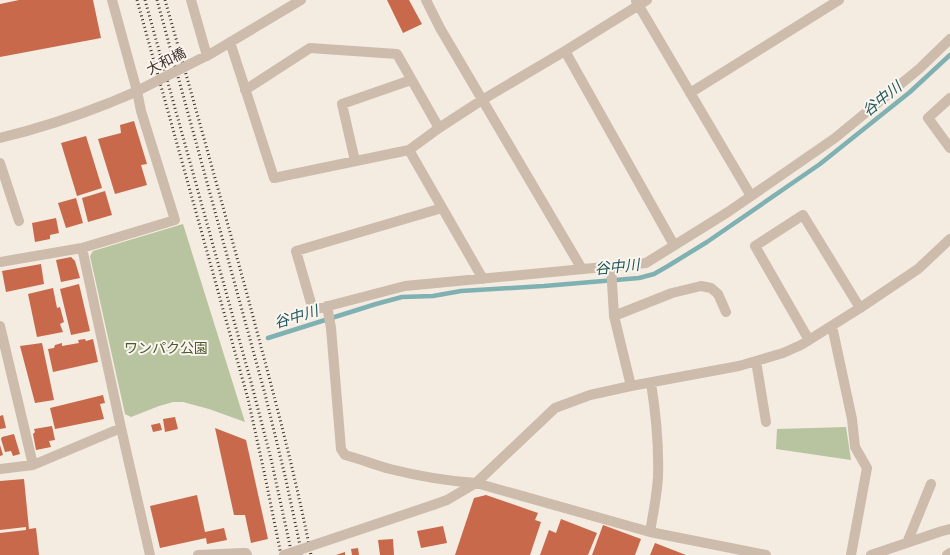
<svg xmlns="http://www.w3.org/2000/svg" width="950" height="555" viewBox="0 0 950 555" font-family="'Asap Condensed','Noto Sans JP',sans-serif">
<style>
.green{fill:#b8c4a0}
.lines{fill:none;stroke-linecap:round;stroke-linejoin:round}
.stream{stroke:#7fb0b2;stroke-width:4.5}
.building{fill:#c8694b}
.minor{stroke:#cdbbac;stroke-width:10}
.rail{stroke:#3b302b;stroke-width:3;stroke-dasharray:1 3;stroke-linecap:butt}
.minor-bridge{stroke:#cdbbac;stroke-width:10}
.labels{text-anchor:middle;stroke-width:4;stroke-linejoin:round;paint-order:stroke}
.street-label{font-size:14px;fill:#3b302b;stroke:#fbf5ee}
.park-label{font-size:14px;fill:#4a5a2e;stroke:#fbf5ee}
.water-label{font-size:15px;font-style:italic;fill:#1f5a5e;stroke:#fbf5ee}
</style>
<rect width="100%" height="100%" fill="#f4ebe1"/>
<!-- green -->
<path class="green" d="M183,224L245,422L209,409L183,402H173L159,406L131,417L125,414L90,256L93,251Z
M846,427L851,460L776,449L777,429Z"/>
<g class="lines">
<!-- stream -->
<path class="stream" d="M268,338L376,304L402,297L433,296L461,291L544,286L639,278L654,274L668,266L707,242L820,164L910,92L950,55"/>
</g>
<!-- building -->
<path class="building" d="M19,0H93L101,38L0,57V4Z
M387,0H409L422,24L403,33Z
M134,121L147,164L141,165L147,185L115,194L98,139L121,133L120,125Z
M86,136L102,188L77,196L61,143Z
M105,191L112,215L88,222L82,198Z
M76,198L83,223L66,228L58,203Z
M56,218L59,233L50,235V239L35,242L32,223Z
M71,257L75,261L80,278L61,282L56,260Z
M41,264L44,284L6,292L2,271Z
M79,284L90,331L71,335L60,289Z
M53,288L57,308L60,307L64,322L60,324L63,332L37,337L28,294Z
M85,339L86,341L93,339L98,362L53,372L48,349L54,348L55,345L62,343V346L79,343L78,340Z
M42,343L54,400L35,403L20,346Z
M103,395L105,403L100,404L104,419L55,429L50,408Z
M3,415L6,428L0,429V416Z
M175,417L178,429L165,432L163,419Z
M160,423L162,430L153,432L151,425Z
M52,426L55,440L49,441L51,447L36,450L33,434L35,432L34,429Z
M215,428L246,440L268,539L251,543L245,515H234Z
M14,434L20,454L13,456L11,451L5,452L1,439L2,437Z
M0,445L3,455L0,456Z
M24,479L29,529L36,528L39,555H0V533L26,530V527L0,530V481Z
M197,495L205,532L224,528L227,540L207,544L206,538L160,548L150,506Z
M486,495L538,513L535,520L541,522L530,555H455L474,498Z
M561,519L597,533L588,555H540L549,530L556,533Z
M603,525L641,539L635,555H592Z
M443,526L447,543L421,548L417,531Z
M393,539L394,555H380L378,540Z
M655,543L686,555H650Z
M358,548L359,555H352L351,549Z
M345,552V555H336Z"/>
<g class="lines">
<!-- minor -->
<path class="minor" d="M191,0L207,56
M426,0L440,28L582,269
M636,1L751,196
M230,42L274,178L409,150L439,128L482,100L565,51L647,0
M565,51L674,245
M200,59L207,56L301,0
M245,90L310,48L397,54L439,128
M690,93L839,0
M950,98L928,118L950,148
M0,138C37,129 74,117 109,103C121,98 132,94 143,88
M409,150L483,279
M355,161L342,104L411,80
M0,163L19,221
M442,208L296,251L313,310L405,286L646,263L728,212L835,138L919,69L950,39
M82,248L121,428L150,555
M0,262L82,248L175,220L141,111L137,91L112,0
M611,266L614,316L631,386
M327,306L331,328L341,449L345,455C360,459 375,465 390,469C418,476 447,481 476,483L650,532L766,555
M614,316L672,293L701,286L711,288L718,294L726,312
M0,326L33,465
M832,326L852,419L855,447L867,468L851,555
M809,340L755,246L803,215L860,308
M756,361L766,422
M0,469L33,465L121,428
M433,505L447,500L476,483L555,408L590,395L631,386L739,366L783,353L801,345L860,308L918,269L950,239
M650,532C653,514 657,495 658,477C659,445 656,414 651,383
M907,543L931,484
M198,555L243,553H246L247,555
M871,555L942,531L950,529
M947,555L950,553"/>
<!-- rail -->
<path class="rail" d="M137,0L248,399L265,476L281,555
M145,0L251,382L271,459L292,555
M157,0L265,394L286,480L302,555
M165,0C193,98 220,196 247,294C270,381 294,467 311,555"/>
<!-- minor-bridge -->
<path class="minor-bridge" d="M145,87L200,59
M284,555L433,505"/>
</g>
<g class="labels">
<!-- street labels -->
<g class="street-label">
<text transform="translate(166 61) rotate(-27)" y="5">大和橋</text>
</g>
<!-- park labels -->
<g class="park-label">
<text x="166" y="353">ワンパク公園</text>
</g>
<!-- water labels -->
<g class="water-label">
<text transform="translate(882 99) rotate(-39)" y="5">谷中川</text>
<text transform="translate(617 267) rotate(-6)" y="5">谷中川</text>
<text transform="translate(296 317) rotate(-17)" y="5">谷中川</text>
</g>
</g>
</svg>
